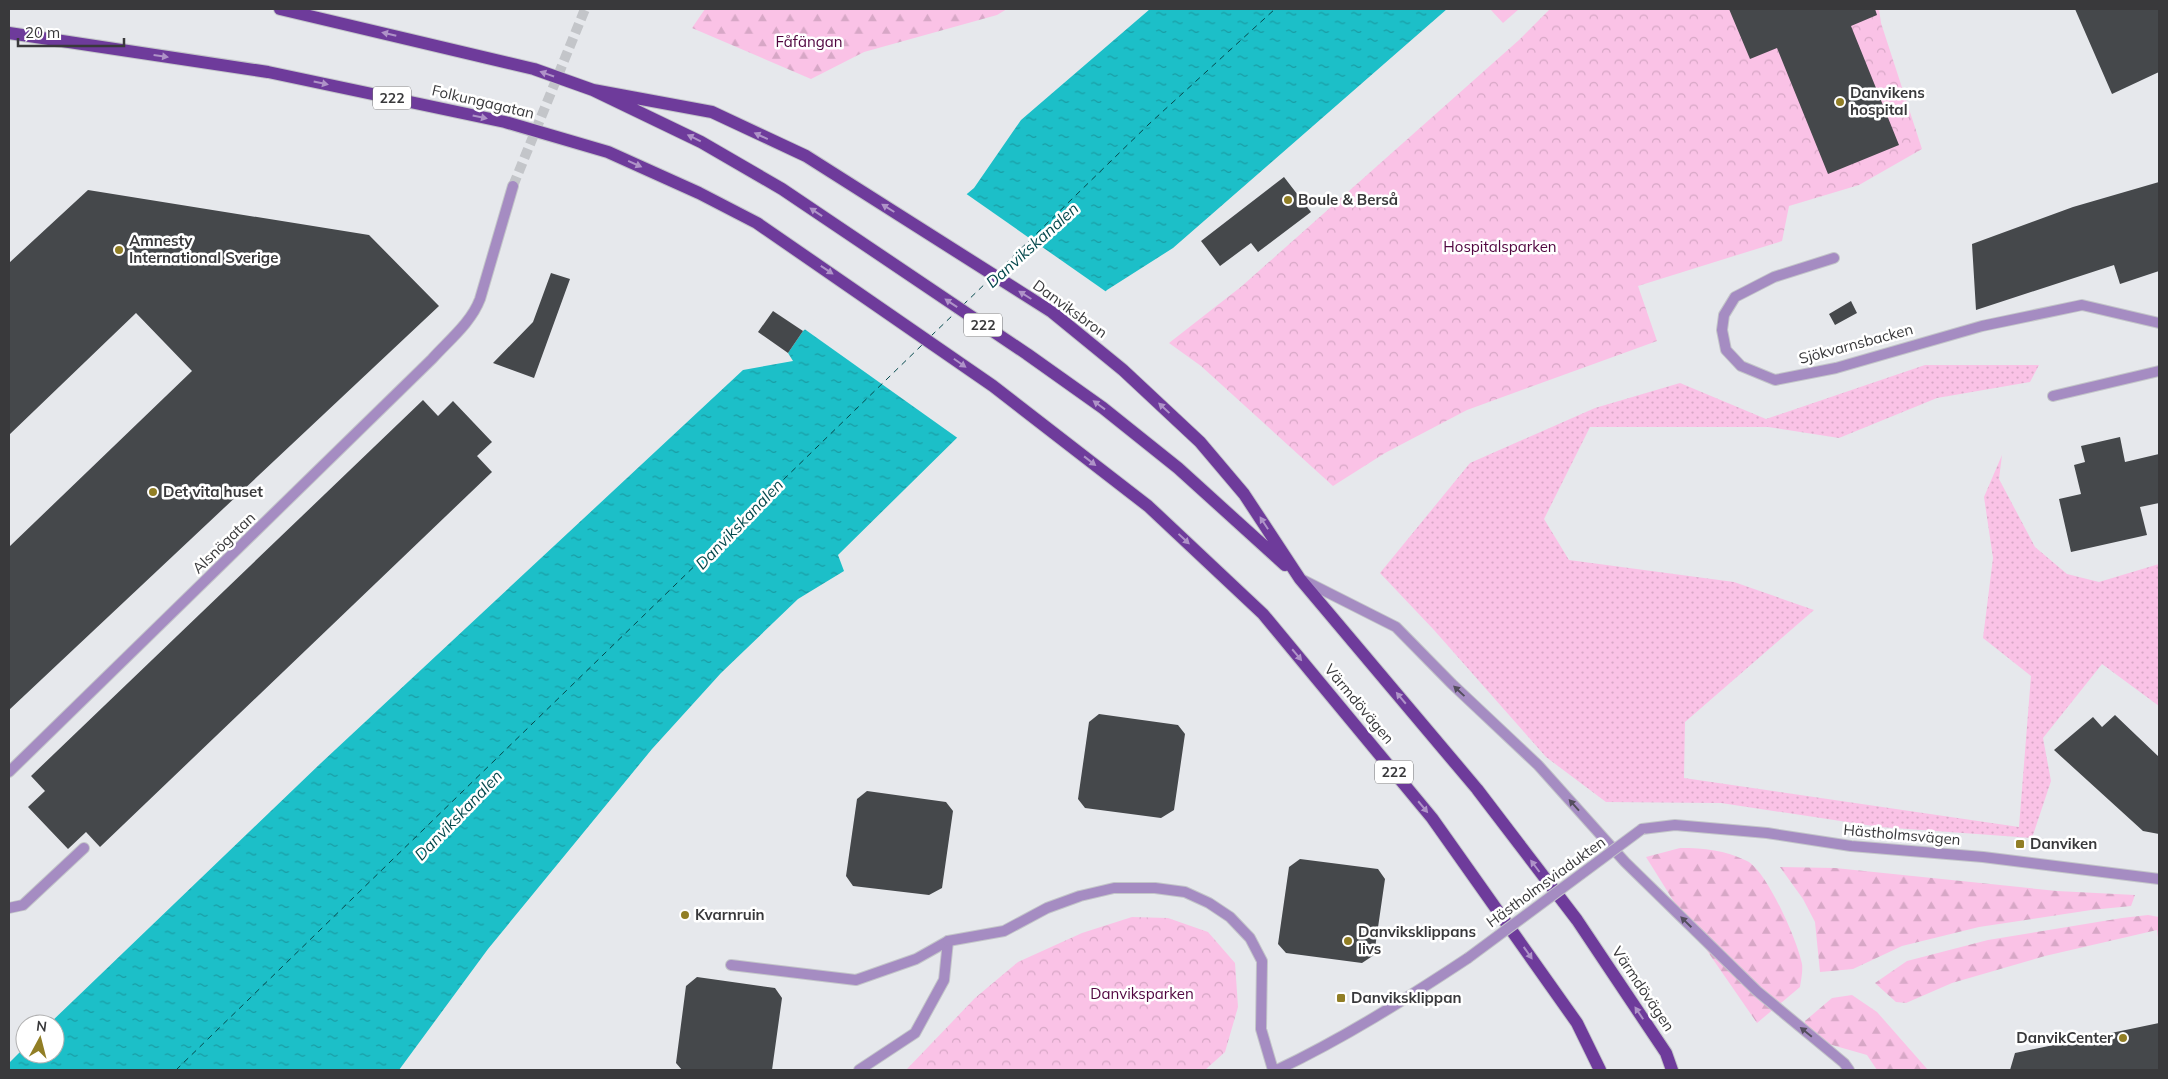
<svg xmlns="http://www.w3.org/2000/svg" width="2168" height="1079" viewBox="0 0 2168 1079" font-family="Mulish,sans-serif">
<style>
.grass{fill:url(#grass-dots)}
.forest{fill:url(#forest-firs)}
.park{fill:url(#park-crowns)}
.pitch{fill:#fac2e6}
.water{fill:url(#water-ripples)}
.pier{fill:#e6e8ec}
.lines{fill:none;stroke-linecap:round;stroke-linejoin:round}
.ferry{stroke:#04484c;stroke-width:1;stroke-dasharray:6 5;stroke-linecap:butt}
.building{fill:#45484b}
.minor-tunnel{stroke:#c3c5c9;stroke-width:10;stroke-dasharray:10 5;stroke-linecap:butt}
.service-casing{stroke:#c3c5c9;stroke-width:12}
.minor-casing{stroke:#c3c5c9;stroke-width:12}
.primary-casing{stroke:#c3c5c9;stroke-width:14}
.service{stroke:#a58cc2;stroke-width:10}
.minor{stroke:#a58cc2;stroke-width:10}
.primary{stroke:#6e3b9b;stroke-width:12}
.minor-bridge-casing{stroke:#c3c5c9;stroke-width:12;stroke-linecap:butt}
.minor-bridge{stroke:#a58cc2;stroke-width:10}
.oneway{fill:#af93c8}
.oneway2{fill:#544e5d}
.poi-dot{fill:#917e25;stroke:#fff;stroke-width:2}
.labels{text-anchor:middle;stroke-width:5;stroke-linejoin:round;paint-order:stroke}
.shield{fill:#fff;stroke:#747476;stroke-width:1}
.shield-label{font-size:14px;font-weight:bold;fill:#39393b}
.park-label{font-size:15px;fill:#50053f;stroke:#fff}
.poi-label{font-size:15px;font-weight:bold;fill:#39393b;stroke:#fff;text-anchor:start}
.street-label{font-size:15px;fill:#39393b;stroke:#fff}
.water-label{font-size:16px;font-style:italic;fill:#04484c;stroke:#fff}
</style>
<defs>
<pattern id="grass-dots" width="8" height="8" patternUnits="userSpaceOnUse" patternTransform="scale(1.25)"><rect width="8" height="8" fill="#fac2e6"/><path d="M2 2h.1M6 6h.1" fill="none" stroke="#d7a7c6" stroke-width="1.8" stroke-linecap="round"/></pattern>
<pattern id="forest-firs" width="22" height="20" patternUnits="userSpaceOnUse" patternTransform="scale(1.25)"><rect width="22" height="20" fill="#fac2e6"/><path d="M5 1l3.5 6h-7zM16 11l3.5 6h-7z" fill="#d7a7c6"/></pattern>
<pattern id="park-crowns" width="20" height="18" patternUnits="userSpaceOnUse" patternTransform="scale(1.25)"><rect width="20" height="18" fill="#fac2e6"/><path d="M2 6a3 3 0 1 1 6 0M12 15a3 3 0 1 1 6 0" fill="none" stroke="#d7a7c6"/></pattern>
<pattern id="water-ripples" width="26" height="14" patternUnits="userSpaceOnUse" patternTransform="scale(1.25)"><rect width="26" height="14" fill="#1cbfc8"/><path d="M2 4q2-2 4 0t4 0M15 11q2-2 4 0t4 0" fill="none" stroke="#1a9ca4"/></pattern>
</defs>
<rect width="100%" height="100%" fill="#e6e8ec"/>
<!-- grass -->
<path class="grass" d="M1925,365H2039L2030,382L1937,398L1839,438L1768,427H1590L1544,519L1569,560L1734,582L1814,610L1685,722L1684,778L2019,827L2031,676L1983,638L1993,558L1984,497L2002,455L1999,479L2035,547L2067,574L2099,582L2159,564V706L2102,664L2043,738L2051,781L2032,838L1880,827L1721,803L1606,802L1546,757L1434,630L1380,573L1470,463L1595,408L1680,383L1766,419Z"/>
<!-- forest -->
<path class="forest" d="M705,9H1007L997,15L864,52L811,79L692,28Z
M1680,848C1705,848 1724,850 1747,861C1767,871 1798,942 1802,964C1803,971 1801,980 1800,987L1757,1023L1681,913L1646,857Z
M1780,867L1835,868L2057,891L2135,895L2131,906L2091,910L1979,927L1902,946L1853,969L1820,972L1815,922L1803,899Z
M2148,915L2159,917V945L2157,930L2045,956L1952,983L1906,1003L1896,1002L1875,983L1907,961L1988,940L2122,918Z
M1852,995L1877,1012L1928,1070H1877L1867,1055L1804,1037L1805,1021L1832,998Z"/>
<!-- park -->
<path class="park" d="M1550,9H1879L1881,23L1922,149L1859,185L1789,206L1782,241L1638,286L1657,341L1467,410L1385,453L1333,486L1201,366L1169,343L1242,286L1519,40Z
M1132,917L1168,918L1208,932L1235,963L1238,1007L1225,1052L1205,1070H906L975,998L1018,962L1082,933Z"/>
<!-- pitch -->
<path class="pitch" d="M1490,9H1519L1503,23Z"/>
<!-- water -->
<path class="water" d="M1150,9H1447L1173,248L1107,290L838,555L844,571L798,599L721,673L652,749L488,949L399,1070H9V1063L25,1047V1054H55V1024H49L321,763L743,370L793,361L788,353L803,331L974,188L1021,120Z"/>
<!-- pier -->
<path class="pier" d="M965,193L1108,293L959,439L803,328Z"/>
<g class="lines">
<!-- ferry -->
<path class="ferry" d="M997,272L1149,124L1275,9
M963,305L989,280
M931,336L955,313
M176,1070L923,344"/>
</g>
<!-- building -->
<path class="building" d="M1729,9H1875L1877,15L1851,26L1899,145L1828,174L1777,48L1750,59Z
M2075,9H2159V72L2112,94Z
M1284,177L1311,212L1258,252L1251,243L1220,266L1201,241Z
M2159,182V271L2120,284L2114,265L1976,310L1972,244L2073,207Z
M88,190L369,235L439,306L9,710V547L192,371L136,313L9,435V263Z
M551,273L570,279L534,378L493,363L533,322Z
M1851,301L1857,313L1835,325L1829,314Z
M773,311L803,331L788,353L758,332Z
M423,400L438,416L453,401L492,442L477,456L492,472L100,847L86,832L68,849L28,807L45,791L31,776Z
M2120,437L2125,462L2159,454V503L2140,507L2147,535L2071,552L2059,499L2081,494L2074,465L2085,462L2081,446Z
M1099,714L1178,725L1185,734L1174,810L1161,818L1085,808L1078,799L1089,722Z
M2115,715L2159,757V834L2143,831L2054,750L2093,717L2102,727Z
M867,791L946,802L953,811L942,888L929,895L853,886L846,876L857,799Z
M1300,859L1378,869L1385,879L1374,955L1362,963L1286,953L1278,944L1289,867Z
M697,977L775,988L782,998L772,1070H682L676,1063L686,986Z
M2159,1023V1070H2010L2015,1053Z"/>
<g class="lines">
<!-- minor-tunnel -->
<path class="minor-tunnel" d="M513,186L585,9"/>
<!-- service casing -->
<g class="service-casing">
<path id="service" d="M1303,580L1396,627L1452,684L1538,765L1625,862L1757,991L1844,1063L1849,1070
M9,908L23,905L84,848
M731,965L856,980L916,959L948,941
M859,1070L915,1033L944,980L948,941"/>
</g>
<!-- minor casing -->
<g class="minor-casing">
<path id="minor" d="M1834,258L1774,277L1735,297L1724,315L1722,330L1726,350L1741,366L1775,380L1836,368L1982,326L2082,305L2159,323
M2053,396L2159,371
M9,772L432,359C448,341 471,323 480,299L513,186
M1642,829L1675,825L1767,833L1851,846L1983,857L2159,879
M948,941L1004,931L1047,908L1080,896L1114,888H1155L1185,892L1209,903L1230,917L1250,938L1262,961L1261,1029L1273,1070
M1277,1070C1344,1038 1406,999 1468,958"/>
</g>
<!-- primary casing -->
<g class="primary-casing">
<path id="primary" d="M280,9L534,69L593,90L701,142L782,189L1027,354L1103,408L1178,468L1285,565
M9,33L268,72L505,122L608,152L699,193L757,223L993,386L1148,506L1263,614L1432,818L1577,1023L1600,1070
M593,90L712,112L806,156L1052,312L1123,370L1200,442L1244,494L1300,579L1477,789L1577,920L1666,1053L1672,1070"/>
</g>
<!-- service -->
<use href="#service" class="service"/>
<!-- minor -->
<use href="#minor" class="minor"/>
<!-- primary -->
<use href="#primary" class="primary"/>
<!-- minor-bridge casing -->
<g class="minor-bridge-casing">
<path id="minor-bridge" d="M1468,958L1642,829"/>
</g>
<!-- minor-bridge -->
<use href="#minor-bridge" class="minor-bridge"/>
</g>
<!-- one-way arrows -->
<defs><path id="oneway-solid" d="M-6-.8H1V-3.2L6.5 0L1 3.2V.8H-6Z" transform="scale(1.25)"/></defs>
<g class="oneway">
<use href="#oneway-solid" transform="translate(389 34) rotate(-167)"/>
<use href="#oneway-solid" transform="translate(161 56) rotate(8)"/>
<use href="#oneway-solid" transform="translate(547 74) rotate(-161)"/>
<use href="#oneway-solid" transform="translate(321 83) rotate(12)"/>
<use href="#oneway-solid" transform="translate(480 117) rotate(12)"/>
<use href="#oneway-solid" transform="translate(761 136) rotate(-155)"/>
<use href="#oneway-solid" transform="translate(694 138) rotate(-154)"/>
<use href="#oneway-solid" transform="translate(635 164) rotate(24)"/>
<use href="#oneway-solid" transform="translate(888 208) rotate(-148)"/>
<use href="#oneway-solid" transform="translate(816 212) rotate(-146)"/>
<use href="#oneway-solid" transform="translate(827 270) rotate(34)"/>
<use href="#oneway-solid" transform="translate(1025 295) rotate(-148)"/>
<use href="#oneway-solid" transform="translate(951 303) rotate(-146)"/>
<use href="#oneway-solid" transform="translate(960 363) rotate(35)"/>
<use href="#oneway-solid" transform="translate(1099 405) rotate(-144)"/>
<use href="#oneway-solid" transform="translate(1164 408) rotate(-137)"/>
<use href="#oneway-solid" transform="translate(1090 461) rotate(38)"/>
<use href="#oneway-solid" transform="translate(1264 523) rotate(-123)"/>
<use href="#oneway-solid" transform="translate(1184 539) rotate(43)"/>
<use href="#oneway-solid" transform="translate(1297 655) rotate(50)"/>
<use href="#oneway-solid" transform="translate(1401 698) rotate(-130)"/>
<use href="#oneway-solid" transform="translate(1423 807) rotate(50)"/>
<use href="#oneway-solid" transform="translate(1535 866) rotate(-127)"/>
<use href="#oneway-solid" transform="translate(1528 953) rotate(55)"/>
<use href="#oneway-solid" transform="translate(1639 1013) rotate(-124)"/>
</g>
<g class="oneway2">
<use href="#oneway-solid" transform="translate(1459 691) rotate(-137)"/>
<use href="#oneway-solid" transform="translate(1574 805) rotate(-132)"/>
<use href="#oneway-solid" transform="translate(1686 922) rotate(-136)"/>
<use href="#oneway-solid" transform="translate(1806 1032) rotate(-141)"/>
</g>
<!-- markers -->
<g class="poi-dot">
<circle cx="1840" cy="102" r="5"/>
<circle cx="1288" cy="200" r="5"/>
<circle cx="119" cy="250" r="5"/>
<circle cx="153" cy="492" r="5"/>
<rect x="2015" y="839" width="10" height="10" rx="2.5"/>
<circle cx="685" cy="915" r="5"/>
<circle cx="1348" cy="941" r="5"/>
<rect x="1336" y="993" width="10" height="10" rx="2.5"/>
<circle cx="2123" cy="1038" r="5"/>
</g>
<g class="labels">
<!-- shield labels -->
<g class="shield">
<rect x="373" y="86.5" width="38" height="23" rx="4"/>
<rect x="964" y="313.5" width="38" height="23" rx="4"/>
<rect x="1375" y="760.5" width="38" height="23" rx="4"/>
</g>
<g class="shield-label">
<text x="392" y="103">222</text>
<text x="983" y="330">222</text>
<text x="1394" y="777">222</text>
</g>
<!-- park labels -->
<g class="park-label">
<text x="809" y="47">Fåfängan</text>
<text x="1500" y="252">Hospitalsparken</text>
<text x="1142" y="999">Danviksparken</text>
</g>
<!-- poi labels -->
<g class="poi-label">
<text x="1850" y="98">Danvikens<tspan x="1850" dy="17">hospital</tspan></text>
<text x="1298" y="205">Boule &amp; Berså</text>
<text x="129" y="246">Amnesty<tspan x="129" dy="17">International Sverige</tspan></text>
<text x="163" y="497">Det vita huset</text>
<text x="2030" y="849">Danviken</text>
<text x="695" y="920">Kvarnruin</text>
<text x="1358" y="937">Danviksklippans<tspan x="1358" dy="17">livs</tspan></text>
<text x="1351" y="1003">Danviksklippan</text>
<text x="2113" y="1043" text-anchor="end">DanvikCenter</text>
</g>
<!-- street labels -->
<g class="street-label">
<text transform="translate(483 102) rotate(13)" y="5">Folkungagatan</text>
<text transform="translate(1070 309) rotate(36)" y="5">Danviksbron</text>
<text transform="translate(1856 344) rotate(-15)" y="5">Sjökvarnsbacken</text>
<text transform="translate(224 543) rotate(-44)" y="5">Alsnögatan</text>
<text transform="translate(1359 704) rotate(50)" y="5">Värmdövägen</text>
<text transform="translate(1902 835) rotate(5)" y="5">Hästholmsvägen</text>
<text transform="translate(1546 882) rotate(-36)" y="5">Hästholmsviadukten</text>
<text transform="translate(1643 989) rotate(56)" y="5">Värmdövägen</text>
</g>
<!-- water labels -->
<g class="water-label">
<text transform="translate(1032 245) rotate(-42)" y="6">Danvikskanalen</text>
<text transform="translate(739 524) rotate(-46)" y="6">Danvikskanalen</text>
<text transform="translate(458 815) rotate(-46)" y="6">Danvikskanalen</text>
</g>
</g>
<!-- border -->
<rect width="2168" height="1079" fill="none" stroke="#39393b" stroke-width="20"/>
<!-- north arrow -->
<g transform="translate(40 1039) rotate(7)"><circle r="24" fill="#ffffff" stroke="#b0b0b1"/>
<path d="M0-4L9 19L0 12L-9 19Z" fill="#917e25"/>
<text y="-8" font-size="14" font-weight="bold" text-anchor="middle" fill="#39393b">N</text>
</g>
<!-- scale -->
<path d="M18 38v8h106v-8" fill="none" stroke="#39393b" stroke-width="2.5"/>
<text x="25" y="38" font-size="15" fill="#39393b" stroke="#ffffff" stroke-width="4" paint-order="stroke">20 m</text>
</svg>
